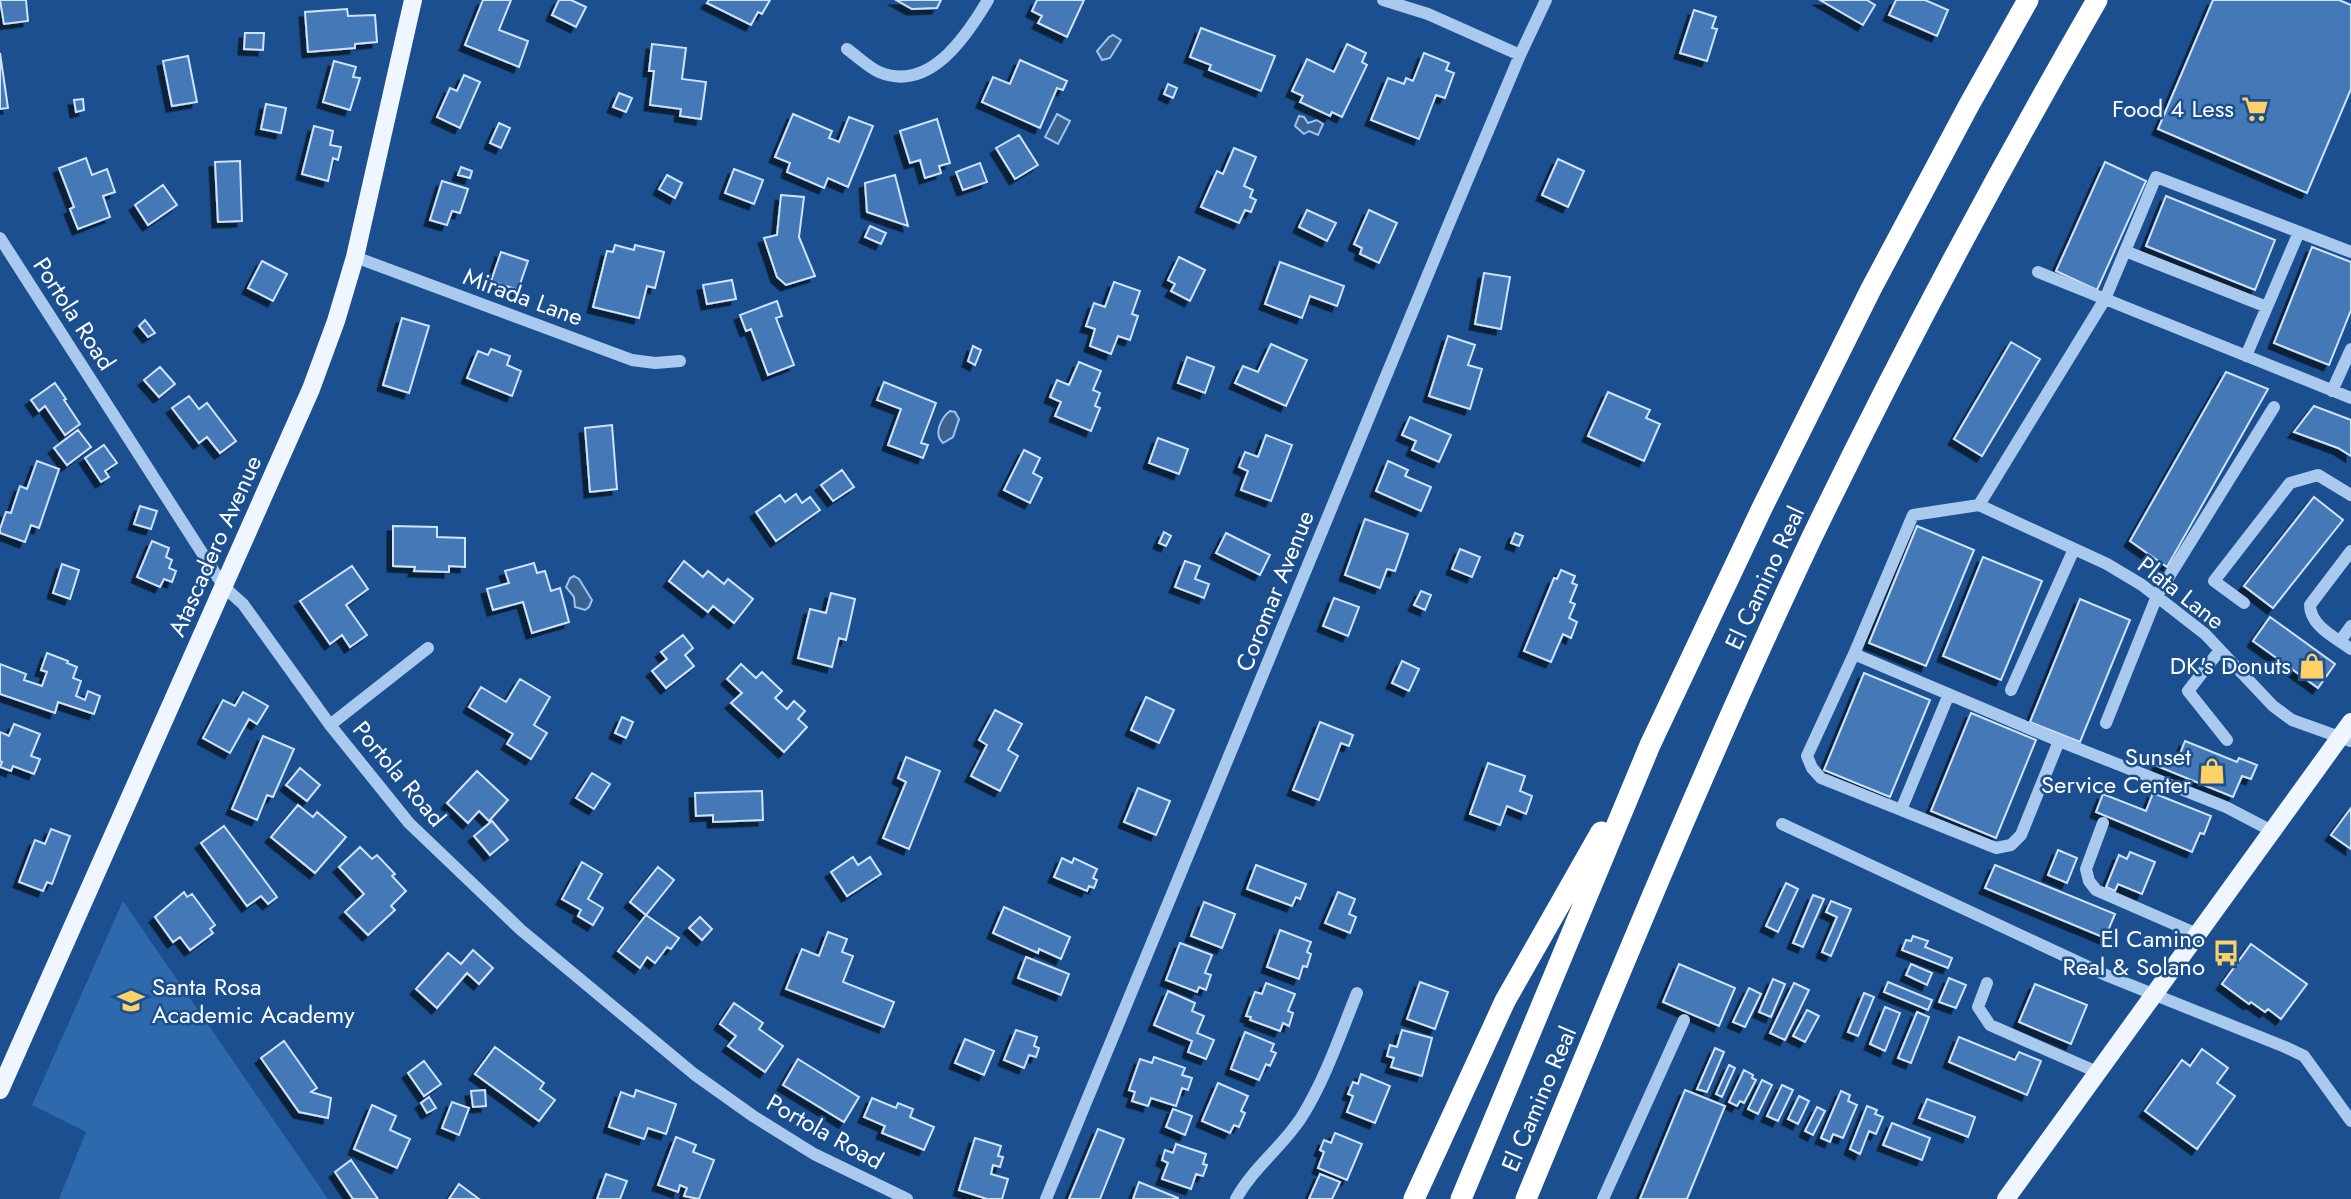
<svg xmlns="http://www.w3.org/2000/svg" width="2351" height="1199" viewBox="0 0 2351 1199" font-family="Jost,sans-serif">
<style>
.green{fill:#2e69ad}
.water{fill:#3c6290;stroke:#9cc4f0;stroke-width:2}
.building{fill:#4478b7;stroke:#cfe3fa;stroke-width:2;filter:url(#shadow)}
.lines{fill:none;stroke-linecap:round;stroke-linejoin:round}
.minor{stroke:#a9c9ee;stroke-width:12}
.major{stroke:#f0f6ff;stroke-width:18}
.highway{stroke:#fff;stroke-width:21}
.labels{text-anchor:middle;stroke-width:5;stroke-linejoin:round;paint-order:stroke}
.poi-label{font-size:24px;fill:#fff;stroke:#1b4f8f;text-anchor:end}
.street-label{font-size:24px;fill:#fff;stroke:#1b4f8f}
</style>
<defs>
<filter id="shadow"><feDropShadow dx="-5.5" dy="5.5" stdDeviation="0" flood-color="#0009"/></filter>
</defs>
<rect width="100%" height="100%" fill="#1b4f8f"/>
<!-- green -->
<path class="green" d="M123,901L328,1199H59L86,1132L32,1105Z"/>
<!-- water -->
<path class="water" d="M1113,35L1121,40L1110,58L1102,60L1097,51L1109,37Z
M1057,114L1070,121L1058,144L1045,137Z
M1299,116L1304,117L1308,123L1317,120L1323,124L1318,135L1309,131L1304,134L1295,126Z
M950,411L955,412L959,419L953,437L943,443C933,434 941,418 950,411Z
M574,576L579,579L592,600L589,607L585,610L575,607L574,597L566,587L570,578Z"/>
<!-- building -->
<path class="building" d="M0,0H26L28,21L4,24Z
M483,0H511L499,30L528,41L519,67L465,45Z
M559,0H571L586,7L576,27L552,15Z
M709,0H770L762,14L758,12L751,25L707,3Z
M896,0H941L937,8L912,9Z
M1037,0H1084L1067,37L1038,23L1042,16L1032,11Z
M1820,0H1867L1875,5L1863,25Z
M1896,0H1925L1948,10L1937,36L1889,15Z
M2213,0H2339L2351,5V89L2307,193L2158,129Z
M347,9L348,16L375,15L377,42L355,44V48L308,52L305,12Z
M1694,10L1716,17L1712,28L1717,29L1707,61L1680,53Z
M1201,28L1275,56L1261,91L1209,70L1211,65L1190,57Z
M245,33H264L263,50L244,49Z
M652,44L686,48L682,79L706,82L701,119L680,116L681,109L650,105L654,71H649Z
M1347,44L1366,53L1362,62L1367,65L1342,117L1332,112L1330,116L1300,102L1303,96L1292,91L1307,59L1334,72Z
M0,53L8,108L0,109Z
M1424,53L1449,63L1446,70L1454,73L1445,98L1436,95L1419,139L1371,120L1388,78L1404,84L1406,78L1413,81Z
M188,56L197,102L172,106L163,61Z
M1020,60L1067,81L1063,90L1057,88L1040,128L982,102L993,77L1010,84Z
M334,61L356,67L353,77L360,78L350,110L323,102Z
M464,75L480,82L460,128L437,117L450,88L457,91Z
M1168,84L1177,88L1173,98L1164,94Z
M619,93L632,98L626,112L613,107Z
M83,99L84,110L76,112L74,100Z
M266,104L286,108L281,133L261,129Z
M793,114L832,131L829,138L839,142L849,117L873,126L848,187L828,178L824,188L787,172L790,163L775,157Z
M937,119L950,163L939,166L941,173L925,178L920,160L910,163L900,131Z
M499,123L510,128L501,148L490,143Z
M314,126L333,131L330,145L341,147L338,160L333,158L328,181L302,174Z
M1019,135L1038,165L1015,179L996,148Z
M1234,148L1256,157L1244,186L1253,190L1250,197L1256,200L1251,212L1245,210L1239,223L1201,207L1217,171L1223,174Z
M86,158L92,175L107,169L115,192L103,196L110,217L78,229L70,209L74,207L59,168Z
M1558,159L1584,171L1568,207L1542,195Z
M240,161L242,221L218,222L215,162Z
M2105,162L2146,181L2097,290L2056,271Z
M980,163L987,182L963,190L956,172Z
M461,167L472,171L470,178L458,175Z
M734,169L763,180L754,204L725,193Z
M667,175L682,183L675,198L659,189Z
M895,175L908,226L867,212L865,183Z
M442,181L468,189L460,213L452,211L447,225L430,220Z
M163,185L177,205L148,225L135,205Z
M781,195L804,197L799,237L815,276L786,285L777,277L764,238L777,235Z
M2166,196L2275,240L2255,290L2146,246Z
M1307,210L1336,223L1327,241L1299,227Z
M1369,210L1397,223L1379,263L1360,254L1362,248L1354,244Z
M870,226L886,233L881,244L865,237Z
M615,245L634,250L635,245L664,252L655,288L647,286L639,318L593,307L607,251L613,252Z
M2312,247L2351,262V310L2329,365L2274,343Z
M501,252L528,261L518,290L491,281Z
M1179,257L1205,270L1190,301L1171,291L1175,284L1168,280Z
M262,261L287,274L273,301L248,288Z
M1280,262L1344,286L1337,306L1310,296L1302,318L1265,304Z
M1484,273L1510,277L1501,329L1475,324Z
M732,280L736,299L707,304L703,285Z
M1114,282L1140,291L1132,314L1138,316L1130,340L1118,336L1111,354L1090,346L1095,329L1086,326L1094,303L1105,307Z
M777,301L782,316L776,318L794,365L768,375L751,329L746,331L740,315Z
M402,318L429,326L409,393L383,385Z
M145,320L155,333L148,337L139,326Z
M1448,336L1475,345L1468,365L1482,369L1470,409L1429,396Z
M2011,342L2040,359L1982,456L1954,439Z
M1271,344L1307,360L1286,406L1235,383L1243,366L1258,372Z
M973,346L981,350L975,365L968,361Z
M491,349L510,356L507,365L521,371L512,396L467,378L478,351L488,355Z
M1187,357L1214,367L1205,393L1178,383Z
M1079,362L1101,371L1093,390L1100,393L1095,406L1100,408L1091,431L1055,416L1061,402L1050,397L1057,380L1069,385Z
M160,367L175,384L159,397L144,380Z
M2226,372L2268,389L2167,567L2130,541Z
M884,382L936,403L921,443L928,445L923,458L888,445L901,409L877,400Z
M55,383L66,399L64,400L80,424L65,435L45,406L39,411L31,400Z
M1608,392L1650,410L1646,418L1660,424L1644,461L1588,436Z
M189,396L199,409L207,403L236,441L220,453L207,437L199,443L172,408Z
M2314,406L2351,420V456L2338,448L2294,432Z
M1410,417L1451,435L1439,462L1412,450L1416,441L1402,435Z
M612,425L617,489L590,492L585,428Z
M78,430L91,447L67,465L54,448Z
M1266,435L1292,445L1271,501L1241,490L1248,471L1239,467L1245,452L1258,457Z
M1158,438L1188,449L1179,474L1149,463Z
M104,445L117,463L105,471L109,477L101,482L85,458Z
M1024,450L1040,458L1033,473L1042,478L1030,503L1004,490Z
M37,461L59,469L39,528L31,525L25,542L0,533V529L6,512L11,513L20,486L27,489Z
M1388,461L1408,470L1405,476L1431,487L1421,511L1376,491Z
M842,470L854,487L833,501L821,485Z
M796,494L802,503L810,497L820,510L776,541L756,512L780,495L785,502Z
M2314,497L2343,520L2273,608L2244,586Z
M140,506L157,511L151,529L134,524Z
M1365,519L1408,534L1395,571L1387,569L1380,588L1345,575Z
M393,526L437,527V537L465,538V567L449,566V572L414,571L415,567L393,566Z
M1917,526L1974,550L1926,666L1869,643Z
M1164,532L1171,536L1166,546L1159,543Z
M1226,533L1270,555L1260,575L1216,553Z
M1515,533L1523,536L1519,546L1511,543Z
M152,541L169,548L166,557L172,560L169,568L176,571L172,582L164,579L160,587L137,577Z
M1460,549L1480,557L1472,577L1452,569Z
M1983,557L2042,581L2001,680L1943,656Z
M684,561L703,577L708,571L724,584L728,579L753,599L734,623L713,606L708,612L669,581Z
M1185,561L1200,566L1195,579L1209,584L1204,598L1175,587Z
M534,563L537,573L545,571L551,591L560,588L569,622L532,633L523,602L493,610L487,589L509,583L505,571Z
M62,564L79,570L70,599L53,593Z
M352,566L368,589L346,605L367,635L350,647L342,635L330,644L300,601Z
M1561,570L1575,576L1572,583L1577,585L1570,602L1575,604L1569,618L1577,622L1571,638L1563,634L1551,662L1524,651L1554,578L1557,579Z
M1421,591L1431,595L1425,610L1414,605Z
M831,593L855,599L846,640L839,638L832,667L798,658L810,609L826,613Z
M1334,598L1359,607L1348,636L1323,626Z
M2080,599L2130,620L2080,742L2030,722Z
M2270,617L2335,664L2318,688L2253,641Z
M683,635L693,648L685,655L694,666L666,688L652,671L667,659L661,652Z
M47,653L68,661L67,663L77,667L73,678L81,681L76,696L85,700L88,691L100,696L94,714L58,702L55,713L0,694V664L26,674L24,680L42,686L47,672L41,670Z
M1402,661L1419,669L1409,691L1392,683Z
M741,664L756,678L762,672L782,691L775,698L787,709L794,701L805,711L798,719L807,727L784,752L731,703L742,693L727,679Z
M1864,673L1930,700L1890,797L1824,770Z
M520,679L550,697L534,725L547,733L531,759L507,744L513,734L469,707L481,687L506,702Z
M243,692L268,706L257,724L249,719L230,753L203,738L223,700L235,706Z
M1146,697L1174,710L1159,743L1131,730Z
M995,710L1022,724L1008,750L1018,756L1000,791L971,776L987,745L979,740Z
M1971,713L2036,740L1996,838L1931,811Z
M622,717L633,722L626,738L615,733Z
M1320,722L1353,735L1349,746L1341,743L1319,800L1293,790Z
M14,724L40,734L31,756L40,759L34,774L13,766L11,771L0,767L2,762L0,761V732L9,736Z
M263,736L294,749L273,797L267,795L257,820L232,809Z
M2185,741L2237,762L2239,758L2257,765L2251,779L2242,776L2233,797L2157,766L2161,758L2176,764Z
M906,757L940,771L909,849L883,838L906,782L898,778Z
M1488,763L1525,776L1520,791L1532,796L1526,814L1507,806L1500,825L1470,814Z
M300,768L320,785L307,801L286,785Z
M477,771L508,800L489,821L479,811L468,823L447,803Z
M592,773L610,784L594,809L576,798Z
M1138,788L1170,801L1156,835L1124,822Z
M762,791L763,820L713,822V815L696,816L695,793Z
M2153,793L2211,816L2204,834L2200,833L2192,852L2096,812L2103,794L2146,811Z
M298,805L313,817L317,812L346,837L315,873L271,837Z
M2351,808V849L2331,835Z
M492,821L508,840L490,855L474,836Z
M224,826L277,897L268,904L261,896L247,906L201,843Z
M51,829L70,836L52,884L47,882L43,891L19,882L35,840L45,844Z
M360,847L372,859L377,855L395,874L392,876L406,891L391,906L395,910L368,935L345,912L364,894L339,867Z
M2058,850L2077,858L2067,883L2048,875Z
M2130,852L2155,862L2142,894L2118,884L2115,891L2106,887L2119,855L2127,859Z
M853,857L858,865L870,857L881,874L847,896L831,872Z
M1062,858L1072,863L1074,858L1097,869L1093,878L1097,880L1094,888L1089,886L1087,891L1054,877Z
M582,862L602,874L588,899L603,908L593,925L578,916L581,910L562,899Z
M1256,865L1306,884L1300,899L1296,897L1292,906L1247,889Z
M1995,865L2115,914L2105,938L1985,888Z
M658,867L674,880L646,915L630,902Z
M1786,883L1798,889L1778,932L1766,926Z
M184,892L187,897L192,894L215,925L210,929L213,933L190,950L180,937L173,942L155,917Z
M1338,892L1355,899L1349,914L1356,917L1350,933L1325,923Z
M1813,895L1824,899L1803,947L1793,943Z
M1831,901L1851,909L1831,956L1822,952L1837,917L1826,912Z
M1204,902L1235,914L1222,948L1191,936Z
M1004,907L1070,937L1061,959L1039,949L1038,953L993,933Z
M646,915L679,938L671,949L667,947L655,963L647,957L640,968L618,951Z
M700,917L712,929L702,940L689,928Z
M1280,930L1311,942L1307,952L1311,954L1307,967L1303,966L1299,979L1267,967Z
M828,932L847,939L842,952L853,956L843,982L894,1002L884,1027L786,989L802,949L819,956Z
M1913,936L1928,941L1925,947L1952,958L1948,968L1902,950L1906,940L1911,941Z
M1180,943L1212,955L1205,973L1211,975L1206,990L1199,987L1197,992L1166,980Z
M2251,944L2307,984L2281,1019L2268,1009L2265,1012L2251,1002L2249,1004L2222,984Z
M473,950L493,968L479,984L467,973L437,1008L416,989L448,953L461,964Z
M1026,957L1069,974L1061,995L1018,978Z
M1679,964L1735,988L1719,1026L1663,1002Z
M1911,964L1932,973L1927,985L1906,975Z
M1949,978L1966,985L1956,1008L1939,1002Z
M1773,979L1785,984L1771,1017L1759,1012Z
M1420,982L1448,992L1435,1029L1407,1019Z
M1888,982L1932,1000L1928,1010L1884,992Z
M1266,983L1295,994L1288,1011L1293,1013L1289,1026L1283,1023L1280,1031L1250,1020L1251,1017L1246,1016L1255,992L1262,994Z
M1794,983L1809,990L1785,1040L1770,1033Z
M2035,984L2087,1005L2071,1044L2019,1022Z
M1749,988L1761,994L1745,1027L1733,1022Z
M1168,991L1195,1003L1192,1011L1204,1016L1197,1033L1214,1040L1206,1059L1188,1052L1192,1041L1154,1025Z
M1864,993L1874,997L1858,1036L1848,1032Z
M734,1003L763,1023L759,1029L783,1046L765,1072L728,1046L736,1036L720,1024Z
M1885,1007L1900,1013L1885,1051L1870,1044Z
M1807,1010L1819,1016L1805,1042L1793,1036Z
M1917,1012L1929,1017L1911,1063L1898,1058Z
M1016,1030L1037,1037L1034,1046L1039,1048L1036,1057L1029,1055L1024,1068L1004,1060Z
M1402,1030L1432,1038L1422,1076L1391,1067L1394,1058L1387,1056L1390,1045L1397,1047Z
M1245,1032L1274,1044L1271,1051L1276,1053L1270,1066L1266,1064L1259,1080L1231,1069Z
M1959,1037L2015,1060L2019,1052L2041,1061L2027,1095L1949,1062Z
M965,1039L994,1051L984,1075L955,1063Z
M284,1041L317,1088L311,1092L331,1098L328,1118L299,1112L261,1058Z
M495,1047L544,1083L540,1089L555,1100L539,1121L475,1074Z
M1715,1048L1724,1052L1707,1092L1697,1089Z
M2202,1049L2228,1068L2217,1083L2235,1096L2197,1149L2145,1111L2182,1060L2190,1066Z
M1154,1057L1185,1068L1182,1075L1192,1078L1188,1090L1182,1088L1176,1106L1151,1098L1148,1106L1132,1101L1135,1092L1129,1090L1140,1059L1152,1063Z
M798,1059L859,1097L844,1122L783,1085Z
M424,1061L441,1084L424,1096L408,1073Z
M1729,1065L1735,1068L1722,1097L1716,1094Z
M1744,1070L1753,1075L1752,1078L1756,1080L1744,1103L1740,1101L1737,1106L1729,1102Z
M1361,1074L1390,1086L1375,1123L1347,1112L1353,1096L1348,1094L1353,1082L1358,1084Z
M1762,1080L1772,1085L1758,1114L1748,1109Z
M1218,1083L1248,1096L1241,1111L1245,1113L1239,1127L1234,1125L1230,1133L1202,1121Z
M1782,1085L1793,1090L1778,1121L1767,1116Z
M485,1090L486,1106L473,1107L471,1091Z
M636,1090L676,1104L666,1134L648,1128L644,1139L609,1127L621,1092L634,1097Z
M1685,1090L1725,1106L1687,1199H1640Z
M1841,1091L1850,1095L1848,1101L1857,1105L1843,1138L1833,1134L1830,1142L1821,1138Z
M1799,1096L1809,1101L1798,1124L1788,1119Z
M429,1097L436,1108L427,1113L421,1103Z
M872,1098L896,1108L898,1103L913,1109L910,1117L934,1127L924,1150L882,1133L885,1126L864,1117Z
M1927,1099L1975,1117L1968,1137L1919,1118Z
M452,1102L469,1108L459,1135L442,1128Z
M372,1105L396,1116L390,1130L410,1139L397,1168L354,1149Z
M1867,1106L1877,1110L1875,1114L1883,1117L1876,1134L1869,1131L1860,1154L1850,1149Z
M1817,1107L1825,1111L1813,1135L1805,1131Z
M1173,1109L1192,1116L1185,1135L1166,1127Z
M1892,1123L1930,1138L1922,1160L1883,1145Z
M1098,1129L1124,1139L1100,1199H1069Z
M1335,1133L1362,1144L1347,1180L1318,1168L1324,1152L1320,1150L1324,1140L1331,1143Z
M676,1137L696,1145L693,1152L714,1160L699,1199L684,1196L687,1188L680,1185L678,1192L658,1185Z
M975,1138L1001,1146L998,1156L1003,1157L1000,1167L993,1165L991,1174L1008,1179L1002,1199H987L959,1190Z
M1176,1144L1206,1154L1203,1164L1207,1165L1203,1176L1196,1174L1191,1189L1162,1179L1168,1163L1162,1160L1165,1150L1173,1153Z
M351,1160L378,1199H353L335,1172Z
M606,1174L627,1181L620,1199H597Z
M1320,1174L1340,1182L1332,1199H1309Z
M1139,1182L1178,1198V1199H1133Z
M459,1184L479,1199H449Z"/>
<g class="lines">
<!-- minor -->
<path class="minor" d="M1383,0L1428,14L1520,55
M847,49C857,56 868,67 879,72C929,93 966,37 988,0
M0,238L224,587L243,604L330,725L409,823L521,930L694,1074L753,1116L814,1154L907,1199
M2125,251L2267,307
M355,257L632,360L655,363L680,361
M2038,272L2351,398
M2246,356L2299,232
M2332,391L2351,349
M1979,505L2107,564L2142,585L2205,634L2273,706L2292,720L2351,741
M2351,551L2310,605C2310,626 2336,638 2351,649
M2244,603L2214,581L2290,483L2318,475L2351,495
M2340,641L2351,626
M2220,650L2188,691L2227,740
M1854,654L2059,741L2021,835L2011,845L1996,848L1821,778L1812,768L1807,756L1854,654L1913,515L1979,505L2105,299L2156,177L2351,252
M2011,690L2074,549
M2106,723L2157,596L2274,407
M330,725L428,648
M2059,741L2226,807L2272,831
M1901,810L1949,694
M2103,823L2086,869L2089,881L2096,890L2197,934
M1782,824L2108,976L2285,1047L2304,1056L2351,1121
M1987,983L1978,1007L1990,1025L2097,1072
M1046,1199L1448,226L1520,55L1546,0
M1236,1199C1253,1168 1282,1147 1301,1118C1325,1080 1340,1035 1357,993
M1603,1199L1684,1020"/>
<!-- major -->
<path class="major" d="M0,1090L311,389L336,321L355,257L413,0
M2006,1199L2351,722"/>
<!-- highway -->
<path class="highway" d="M1414,1199L1505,1001L1601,832
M1461,1199L1650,745L1762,508L1871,289L1969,105L2028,0
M1526,1199C1618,977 1709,754 1812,537C1900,355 1996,175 2097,0"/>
</g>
<!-- icons -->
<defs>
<g id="supermarket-bare" transform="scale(2.1)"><path d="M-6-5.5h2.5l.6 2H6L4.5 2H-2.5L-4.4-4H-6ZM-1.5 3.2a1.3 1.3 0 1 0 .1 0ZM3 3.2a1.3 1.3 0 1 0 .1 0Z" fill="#ffd166" stroke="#1b4f8f" stroke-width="2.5" paint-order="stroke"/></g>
<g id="shop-bare" transform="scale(2.1)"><path d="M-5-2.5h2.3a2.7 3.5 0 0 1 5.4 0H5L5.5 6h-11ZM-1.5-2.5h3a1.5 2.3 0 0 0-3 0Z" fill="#ffd166" stroke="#1b4f8f" stroke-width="2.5" paint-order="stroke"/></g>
<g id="bus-bare" transform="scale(2.1)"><path d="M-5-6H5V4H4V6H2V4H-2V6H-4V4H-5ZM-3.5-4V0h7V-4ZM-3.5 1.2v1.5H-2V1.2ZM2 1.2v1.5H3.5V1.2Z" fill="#ffd166" stroke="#1b4f8f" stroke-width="2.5" paint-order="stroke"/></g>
<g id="school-bare" transform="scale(2.1)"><path d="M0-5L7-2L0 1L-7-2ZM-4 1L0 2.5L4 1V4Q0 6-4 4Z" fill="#ffd166" stroke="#1b4f8f" stroke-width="2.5" paint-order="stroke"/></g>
</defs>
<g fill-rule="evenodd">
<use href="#supermarket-bare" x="2255" y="109"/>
<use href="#shop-bare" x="2312" y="666"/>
<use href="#shop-bare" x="2212" y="771"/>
<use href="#bus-bare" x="2226" y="953"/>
<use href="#school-bare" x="131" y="1001"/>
</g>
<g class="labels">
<!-- poi labels -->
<g class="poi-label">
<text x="2234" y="117">Food 4 Less</text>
<text x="2291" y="674">DK's Donuts</text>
<text x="2191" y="765">Sunset<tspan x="2191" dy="28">Service Center</tspan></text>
<text x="2205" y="947">El Camino<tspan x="2205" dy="28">Real &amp; Solano</tspan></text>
<text x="152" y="995" text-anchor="start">Santa Rosa<tspan x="152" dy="28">Academic Academy</tspan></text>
</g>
<!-- street labels -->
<g class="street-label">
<text transform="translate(523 297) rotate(20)" y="8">Mirada Lane</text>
<text transform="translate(74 314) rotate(57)" y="8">Portola Road</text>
<text transform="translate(215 546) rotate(-66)" y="8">Atascadero Avenue</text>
<text transform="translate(1765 578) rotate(-65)" y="8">El Camino Real</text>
<text transform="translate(1275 591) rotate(-68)" y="8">Coromar Avenue</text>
<text transform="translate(2181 593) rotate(38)" y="8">Plata Lane</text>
<text transform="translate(399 774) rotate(50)" y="8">Portola Road</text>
<text transform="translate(1539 1099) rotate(-67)" y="8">El Camino Real</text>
<text transform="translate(825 1132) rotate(29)" y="8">Portola Road</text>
</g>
</g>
</svg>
